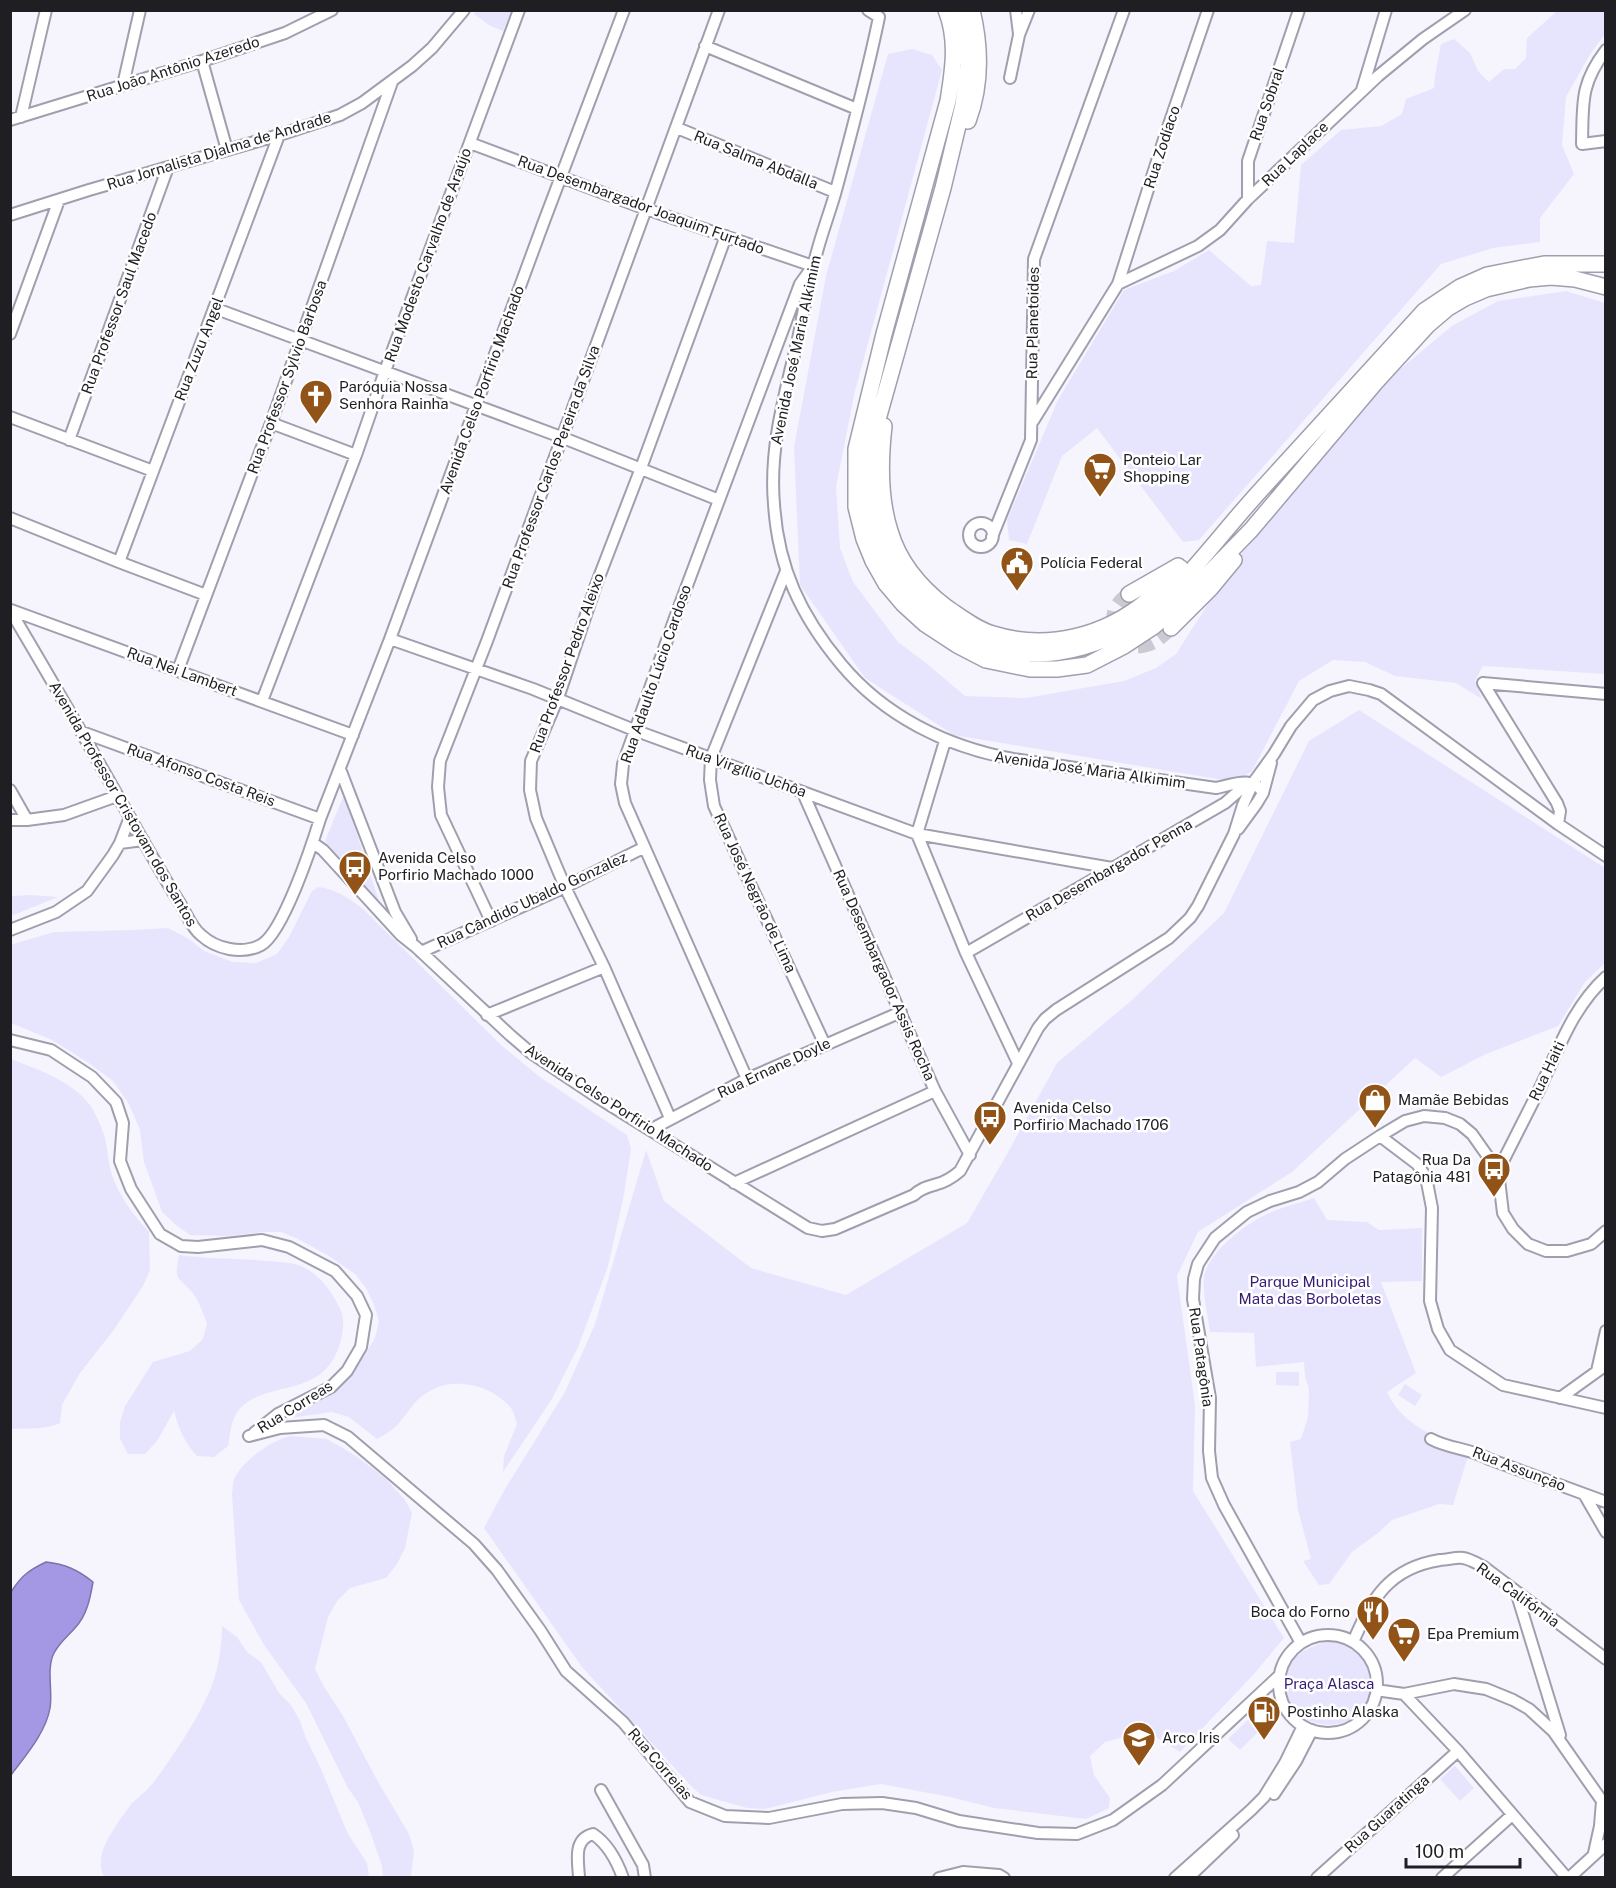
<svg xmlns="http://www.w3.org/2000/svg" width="1616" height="1888" viewBox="0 0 1616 1888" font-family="'Public Sans',sans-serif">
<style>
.green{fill:#e7e4fe}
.water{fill:#a498e5;stroke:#7c73ab;stroke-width:1.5}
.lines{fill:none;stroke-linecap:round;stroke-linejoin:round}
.highway-tunnel{stroke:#cbcad2;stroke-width:15;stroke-dasharray:15 8;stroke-linecap:butt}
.minor-casing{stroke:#a09fae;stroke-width:14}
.highway-casing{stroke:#a09fae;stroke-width:18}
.minor{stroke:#fff;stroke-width:10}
.highway{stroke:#fff;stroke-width:15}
.labels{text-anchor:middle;stroke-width:5;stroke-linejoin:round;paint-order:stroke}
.street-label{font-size:15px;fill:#1e1e23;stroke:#fff}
.poi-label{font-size:15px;fill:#1e1e23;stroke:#fff;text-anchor:start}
.park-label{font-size:15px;fill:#371c74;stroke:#fff}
</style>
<rect width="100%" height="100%" fill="#f6f5fe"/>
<!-- green -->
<path class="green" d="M477,10H512V11L503,31L489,25L474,14Z
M1557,11H1605V34L1589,56L1566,97L1562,145L1574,174L1540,218V242L1493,248L1441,264L1199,540L1183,542L1097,428L1062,456L1027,544L1009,540L1007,520L1058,400L1124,290L1174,271L1209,250L1251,286L1261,285L1267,241L1294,243L1301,165L1341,130L1381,126L1402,114L1406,99L1434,88L1435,76L1441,44L1454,39L1470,53L1478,71L1489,82L1504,69H1515L1526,58L1527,38Z
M912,49L932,55L942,70L855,391L836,487L840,548L853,582L898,642L926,663L965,696L1026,698L1124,681L1156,668L1176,654L1236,560L1393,375L1452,326L1498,301L1566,291L1605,303V674L1483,666L1475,681L1482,699L1456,683L1395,676L1365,662L1333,660L1299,681L1252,771L1235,782L954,735L865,678L800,585L794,447L826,276L888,54Z
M1359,710L1605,868V963L1585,982L1558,1026L1486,1054L1441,1077L1415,1058L1292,1172L1198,1232L1177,1276L1195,1405L1193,1491L1284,1638L1254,1674L1180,1752L1146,1731L1105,1742L1090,1756L1094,1775L1110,1798L1109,1808L1086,1819L994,1808L950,1797L881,1784L832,1792L765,1809L747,1808L701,1795L692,1787L582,1667L484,1528L505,1489L565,1392L595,1324L646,1150L664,1201L751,1268L846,1295L967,1223L1007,1154L1057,1063L1132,1000L1224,913L1309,741Z
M344,795L379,901L349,871L325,841Z
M318,887C336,889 349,898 363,909L501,1045L540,1077L627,1135L631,1149L623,1200L608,1266L602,1283L578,1347L552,1399L503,1472L504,1456L517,1424C515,1419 514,1411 510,1407C491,1385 453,1376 428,1392C412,1401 406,1418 393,1429C388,1433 382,1436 377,1439L349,1417L332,1412L283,1419L299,1412L345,1380L357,1367L366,1353L375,1338L379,1321L374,1305L366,1288L355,1274L329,1256L298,1239L281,1232H263L227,1236L190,1235L176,1225L162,1212L144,1162L140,1130L129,1104L113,1081L90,1064L52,1040L11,1023L10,945L54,932L133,930L168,928L189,939L204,951L233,962L256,963L277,954L289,937L312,891Z
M30,895L58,897L11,916V896Z
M11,1059C37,1069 72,1081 90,1105C95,1112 103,1130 105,1138C108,1150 108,1163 112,1175C119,1196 134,1216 149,1232L150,1270L143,1286L113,1331L80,1373L62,1405L60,1423C45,1430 27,1428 11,1429Z
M1314,1198L1327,1220L1367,1222L1379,1230L1422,1228V1281L1381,1282L1416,1373L1387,1392C1403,1426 1436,1437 1469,1453L1453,1505L1439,1504L1392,1520L1378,1533L1352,1552L1329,1584L1319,1585L1303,1561L1311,1559L1298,1510L1290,1442L1301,1439L1308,1417L1309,1389L1305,1376L1304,1362L1256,1367L1254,1333L1210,1332C1208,1316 1202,1292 1204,1277C1208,1253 1241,1228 1261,1217C1277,1208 1297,1204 1314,1198Z
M179,1255C209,1259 238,1258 267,1261C277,1262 289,1262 298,1265C319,1272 333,1293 341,1311C345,1321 343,1333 340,1343C324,1401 264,1378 238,1411C231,1420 230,1435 228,1446L214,1457L197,1456C184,1442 179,1429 174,1411L157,1441L145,1454H128L120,1439V1422L125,1406L134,1392L153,1362L190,1351L203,1339L207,1323C203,1313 199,1301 192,1292C177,1274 174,1283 179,1255Z
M1276,1372H1299V1386L1276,1385Z
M1405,1384L1422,1395L1415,1406L1398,1395Z
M291,1436L327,1439L356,1456L385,1478L405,1500L412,1513L405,1548L397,1564L386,1578L350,1588L337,1601L328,1617L315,1669L323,1685L343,1716L377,1780L409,1834L414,1851L411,1877H383L382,1866L371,1834L358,1802L348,1788L306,1703L264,1645L239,1600L232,1495C233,1489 232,1482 235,1477C244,1460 273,1439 291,1436Z
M222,1626L237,1637L247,1652L261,1662L279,1693L291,1705L300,1721L306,1738L321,1769L348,1834L367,1863L369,1877H104C94,1856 109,1837 120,1819C124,1815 127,1809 131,1804C141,1795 147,1791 156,1779C175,1753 193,1726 207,1697C217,1677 222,1648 222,1626Z
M1333,1641C1393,1649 1377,1738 1316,1723C1289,1717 1275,1679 1296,1657C1305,1648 1320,1643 1333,1641Z
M1254,1714L1265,1725L1240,1750L1228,1739Z
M1455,1766L1474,1788L1460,1801L1440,1779Z"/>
<!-- water -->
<path class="water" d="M46,1562C65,1564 78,1570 93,1582C90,1599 87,1615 75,1628C67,1637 60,1642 54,1653C46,1669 53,1690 50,1708C46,1732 26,1755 11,1775V1592C21,1576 29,1570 46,1562Z"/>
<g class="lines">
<!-- highway-tunnel -->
<path class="highway-tunnel" d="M1129,594C1104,613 1114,626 1132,646C1151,647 1157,640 1171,628"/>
<!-- minor casing -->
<g class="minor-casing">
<path id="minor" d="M868,10L879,17C867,76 851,135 835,194C828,218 818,243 813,268C807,291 803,315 798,339C785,393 769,448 774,504C778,568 801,616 841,664C884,716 947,747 1013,759L1216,788C1232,785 1253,775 1263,793
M1016,10L1019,34
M705,46L857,109
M1606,50C1580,84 1583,103 1582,144L1606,141
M202,61L227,150
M1010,78L1019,35L1029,10
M123,85L140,10
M1362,90L1386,10
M21,117L46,10
M10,120L202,61L285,33L332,10
M677,128L835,192
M470,143L646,209L813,266L800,284L676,615L623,764L621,784L625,803L747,1079
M1248,199V161L1299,10
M10,215L89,190L279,135L340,115L362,103L412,66L432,48L464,10
M1118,284L1198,246L1220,230L1248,199L1378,76L1423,39L1465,10
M214,308L561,437L719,500
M10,334L59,200
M10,417L153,471
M1033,421L1118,284L1164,139L1208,10
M271,423L356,455
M69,440L168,167
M10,518L119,562L206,595
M969 535a12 12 0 1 1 24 0a12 12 0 1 1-24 0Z
M992,537L1031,440L1034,259L1124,10
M119,562L279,135
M786,571L711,758L710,780L714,806L825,1045
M10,610C55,686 99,762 142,839C155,861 167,883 181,905C187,915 192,928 201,935C216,949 242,955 261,945C283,933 312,845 320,819L390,639L543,224L624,10
M11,610L353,735
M390,639L533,689L634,730L917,834L1112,868
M178,670L271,423L392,82
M1483,683L1557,803L1560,811L1558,824
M1483,683L1606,694
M262,701L356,455L385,371L519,10
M82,732L320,819
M945,741L917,834L966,953L1018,1063
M340,769L395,912L411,939
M10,790L27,820
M803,793L935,1091L970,1155
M10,820H27L64,815L117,796
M1238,829L1257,803L1263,793L1271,763
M120,843L143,840
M313,843L323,850L401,935L416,947L510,1035L531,1053L597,1097L808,1228L822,1231L835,1229L914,1195C921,1188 928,1187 937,1184C945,1182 953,1177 960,1171L1038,1028L1045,1019L1056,1010L1169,938L1190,918L1198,906L1234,834L1243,805L1253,783L1274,754L1291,726L1313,700L1330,691L1349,686L1369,690L1381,694L1558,824L1606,856
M491,921L441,815L438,787L440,761L487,641L591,359L719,10
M10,930L56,912L87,891L113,855L120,843L130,817
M421,952L565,887L643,848
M966,953L1225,803L1248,783
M487,1015L604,967
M10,1040L51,1050L92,1077L116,1102L123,1123L120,1161L131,1189L160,1234L181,1246L198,1247L262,1240L289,1247L335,1271L357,1296L366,1315L361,1347L347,1371L331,1387L278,1414L254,1433
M670,1118L604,967L565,887L536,818L530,790L531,761L558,698L596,585L641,468L726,236
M650,1130L747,1079L901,1012
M1380,1136L1417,1164L1426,1177L1432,1208L1430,1301L1438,1329L1450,1350L1503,1385L1606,1408
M1498,1171C1512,1143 1526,1116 1540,1088C1559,1048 1573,1007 1606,977
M734,1183L935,1091
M1597,1371L1606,1331
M1560,1398L1606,1365
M249,1436L280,1428L324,1425L348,1437L474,1544L497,1570L540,1630L566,1671L623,1722L690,1802L725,1816L769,1818L842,1804L882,1803L916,1808L959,1821L1038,1833L1077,1834L1113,1820L1162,1785L1280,1675
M1431,1439C1449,1449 1469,1448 1489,1459L1606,1502
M1584,1494L1606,1532
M1518,1595V1598L1560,1735
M1279 1684a49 49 0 1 1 98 0a49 49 0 1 1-98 0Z
M1353,1642C1372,1598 1389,1568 1440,1560C1447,1560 1456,1557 1463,1558C1470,1559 1478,1564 1484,1567L1606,1659
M1301,1643L1224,1505L1212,1478L1209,1451L1210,1398L1193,1299L1194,1279L1198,1264L1215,1238L1247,1212L1270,1201L1299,1192L1318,1182L1345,1159L1380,1136L1405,1121L1424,1116L1445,1118L1460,1124L1472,1134L1498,1171L1503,1213L1513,1229L1528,1244L1546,1251H1567L1591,1244L1606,1231
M1376,1690L1404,1694L1454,1684L1486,1689L1513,1700L1529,1709L1553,1731L1602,1801L1600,1826L1594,1853
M1404,1694L1458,1751L1567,1878
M601,1790L643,1865L645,1878
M1274,1794L1296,1761L1312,1730
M579,1877C578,1860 573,1839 593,1834C608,1844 617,1861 623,1878
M939,1878L963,1872L999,1875L1004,1878
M1175,1878L1251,1810L1264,1797L1285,1763L1303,1726
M1188,1878L1233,1835
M1317,1878L1458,1751
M1442,1878L1512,1815
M1569,1878L1606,1844"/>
</g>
<!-- highway casing -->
<g class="highway-casing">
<path id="highway" d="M946,10C958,40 953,70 948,101L884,334L856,449V507L864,539L873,561L886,584L903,604L925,624L957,645L986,660L1030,669H1057L1087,665L1124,646L1153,627L1178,605L1251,530L1376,382L1428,325L1448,308L1465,298L1486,289L1529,279L1551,277L1575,279L1606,287
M962,10L968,39V65L963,105L943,188L873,437C859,495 875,564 921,604C940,620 963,636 986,645C1048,668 1122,643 1166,598C1199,565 1227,527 1259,492C1314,432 1369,371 1424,311L1460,287L1487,275L1544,264H1606
M968,121C982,84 981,48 972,10
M884,426C880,461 879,497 890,531C899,562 920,587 946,607C961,617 976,629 993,634C1047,651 1105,636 1148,600C1160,590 1170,579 1181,568
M1129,594L1178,566
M1171,628L1210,589L1234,560"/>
</g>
<!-- minor -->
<use href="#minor" class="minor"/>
<!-- highway -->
<use href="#highway" class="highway"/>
</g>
<!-- icons -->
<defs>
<g id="church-pin" transform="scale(1.725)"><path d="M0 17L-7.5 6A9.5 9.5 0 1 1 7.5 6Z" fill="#915317" stroke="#fff"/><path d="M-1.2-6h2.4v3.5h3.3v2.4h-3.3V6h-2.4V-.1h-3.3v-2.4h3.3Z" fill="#fff"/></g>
<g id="supermarket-pin" transform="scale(1.725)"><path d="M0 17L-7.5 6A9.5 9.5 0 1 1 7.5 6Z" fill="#915317" stroke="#fff"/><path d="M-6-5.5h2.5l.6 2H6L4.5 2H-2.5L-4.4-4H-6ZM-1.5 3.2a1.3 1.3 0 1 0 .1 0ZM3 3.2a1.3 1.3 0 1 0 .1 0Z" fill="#fff"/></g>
<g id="civic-pin" transform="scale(1.725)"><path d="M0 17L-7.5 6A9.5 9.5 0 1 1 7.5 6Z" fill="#915317" stroke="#fff"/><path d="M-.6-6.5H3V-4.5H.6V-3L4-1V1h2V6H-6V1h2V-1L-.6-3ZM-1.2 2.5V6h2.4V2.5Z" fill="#fff"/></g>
<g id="bus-pin" transform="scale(1.725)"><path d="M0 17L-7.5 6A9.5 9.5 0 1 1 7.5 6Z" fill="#915317" stroke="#fff"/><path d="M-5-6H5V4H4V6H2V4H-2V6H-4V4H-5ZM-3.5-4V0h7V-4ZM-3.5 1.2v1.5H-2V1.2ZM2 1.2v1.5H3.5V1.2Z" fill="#fff"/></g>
<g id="shop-pin" transform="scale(1.725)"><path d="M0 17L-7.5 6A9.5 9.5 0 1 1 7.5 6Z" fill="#915317" stroke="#fff"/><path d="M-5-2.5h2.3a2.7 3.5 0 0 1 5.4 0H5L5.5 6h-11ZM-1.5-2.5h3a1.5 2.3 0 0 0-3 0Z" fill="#fff"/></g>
<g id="restaurant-pin" transform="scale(1.725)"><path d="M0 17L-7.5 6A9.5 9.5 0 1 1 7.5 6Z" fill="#915317" stroke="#fff"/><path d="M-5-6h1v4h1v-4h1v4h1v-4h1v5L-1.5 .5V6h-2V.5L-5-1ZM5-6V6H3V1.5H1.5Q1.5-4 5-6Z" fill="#fff"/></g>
<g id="fuel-pin" transform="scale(1.725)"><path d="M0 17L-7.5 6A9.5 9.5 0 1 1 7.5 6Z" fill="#915317" stroke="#fff"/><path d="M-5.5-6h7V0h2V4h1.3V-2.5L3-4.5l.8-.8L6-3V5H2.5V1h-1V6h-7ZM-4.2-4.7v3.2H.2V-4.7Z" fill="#fff"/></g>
<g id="school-pin" transform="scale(1.725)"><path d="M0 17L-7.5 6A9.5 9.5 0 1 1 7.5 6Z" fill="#915317" stroke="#fff"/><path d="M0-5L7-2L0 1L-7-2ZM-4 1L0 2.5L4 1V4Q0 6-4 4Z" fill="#fff"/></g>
</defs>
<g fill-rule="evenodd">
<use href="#church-pin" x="316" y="396"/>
<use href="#supermarket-pin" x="1100" y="469"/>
<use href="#civic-pin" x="1017" y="563"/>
<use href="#bus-pin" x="355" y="867"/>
<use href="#shop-pin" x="1375" y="1100"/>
<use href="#bus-pin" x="990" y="1117"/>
<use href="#bus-pin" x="1494" y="1169"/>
<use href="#restaurant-pin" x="1373" y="1612"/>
<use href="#supermarket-pin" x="1404" y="1634"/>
<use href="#fuel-pin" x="1264" y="1712"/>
<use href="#school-pin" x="1139" y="1738"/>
</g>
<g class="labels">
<!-- street labels -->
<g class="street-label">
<text transform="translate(173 69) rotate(-18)" y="5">Rua João Antônio Azeredo</text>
<text transform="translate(1267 104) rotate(-71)" y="5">Rua Sobral</text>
<text transform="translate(1162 147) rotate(-72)" y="5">Rua Zodíaco</text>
<text transform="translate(219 151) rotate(-17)" y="5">Rua Jornalista Djalma de Andrade</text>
<text transform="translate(1295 154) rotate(-44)" y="5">Rua Laplace</text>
<text transform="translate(756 160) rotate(22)" y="5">Rua Salma Abdalla</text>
<text transform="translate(641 205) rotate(20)" y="5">Rua Desembargador Joaquim Furtado</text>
<text transform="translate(428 255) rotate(-70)" y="5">Rua Modesto Carvalho de Araújo</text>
<text transform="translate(119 303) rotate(-70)" y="5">Rua Professor Saul Macedo</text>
<text transform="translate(1033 323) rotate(-89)" y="5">Rua Planetoides</text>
<text transform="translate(199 349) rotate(-69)" y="5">Rua Zuzu Angel</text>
<text transform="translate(796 350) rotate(-78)" y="5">Avenida José Maria Alkimim</text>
<text transform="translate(287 377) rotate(-70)" y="5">Rua Professor Sylvio Barbosa</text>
<text transform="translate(482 390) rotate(-70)" y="5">Avenida Celso Porfirio Machado</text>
<text transform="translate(551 467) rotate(-70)" y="5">Rua Professor Carlos Pereira da Silva</text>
<text transform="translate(567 663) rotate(-70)" y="5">Rua Professor Pedro Aleixo</text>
<text transform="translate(182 672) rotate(20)" y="5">Rua Nei Lambert</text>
<text transform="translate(656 674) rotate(-71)" y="5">Rua Adaulto Lúcio Cardoso</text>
<text transform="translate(1090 770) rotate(8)" y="5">Avenida José Maria Alkimim</text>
<text transform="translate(746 771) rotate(20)" y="5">Rua Virgílio Uchôa</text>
<text transform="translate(201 775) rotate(20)" y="5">Rua Afonso Costa Reis</text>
<text transform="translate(123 804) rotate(60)" y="5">Avenida Professor Cristovam dos Santos</text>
<text transform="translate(1109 870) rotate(-30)" y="5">Rua Desembargador Penna</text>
<text transform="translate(755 893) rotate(65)" y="5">Rua José Negrão de Lima</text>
<text transform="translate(532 900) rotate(-25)" y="5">Rua Cândido Ubaldo Gonzalez</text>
<text transform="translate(884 975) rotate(66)" y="5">Rua Desembargador Assis Rocha</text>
<text transform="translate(774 1068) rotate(-25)" y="5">Rua Ernane Doyle</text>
<text transform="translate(1547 1071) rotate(-65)" y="5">Rua Haiti</text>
<text transform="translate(619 1108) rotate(33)" y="5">Avenida Celso Porfirio Machado</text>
<text transform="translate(1201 1357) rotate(82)" y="5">Rua Patagônia</text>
<text transform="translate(295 1407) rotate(-32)" y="5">Rua Correas</text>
<text transform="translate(1519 1469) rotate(21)" y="5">Rua Assunção</text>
<text transform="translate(1518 1595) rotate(36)" y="5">Rua Califórnia</text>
<text transform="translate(660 1764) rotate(49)" y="5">Rua Correias</text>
<text transform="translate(1387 1814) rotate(-42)" y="5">Rua Guaratinga</text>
</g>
<!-- poi labels -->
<g class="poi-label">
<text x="339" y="392">Paróquia Nossa<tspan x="339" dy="17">Senhora Rainha</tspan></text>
<text x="1123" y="465">Ponteio Lar<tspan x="1123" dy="17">Shopping</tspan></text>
<text x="1040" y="568">Polícia Federal</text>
<text x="378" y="863">Avenida Celso<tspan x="378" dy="17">Porfirio Machado 1000</tspan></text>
<text x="1398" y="1105">Mamãe Bebidas</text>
<text x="1013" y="1113">Avenida Celso<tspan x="1013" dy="17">Porfirio Machado 1706</tspan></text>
<text x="1471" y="1165" text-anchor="end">Rua Da<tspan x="1471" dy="17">Patagônia 481</tspan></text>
<text x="1350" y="1617" text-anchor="end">Boca do Forno</text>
<text x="1427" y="1639">Epa Premium</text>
<text x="1287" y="1717">Postinho Alaska</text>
<text x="1162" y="1743">Arco Iris</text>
</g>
<!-- park labels -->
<g class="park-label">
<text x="1310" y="1287">Parque Municipal<tspan x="1310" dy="17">Mata das Borboletas</tspan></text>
<text x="1329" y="1689">Praça Alasca</text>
</g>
</g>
<!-- border -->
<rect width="1616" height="1888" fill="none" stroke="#1e1e23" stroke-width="24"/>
<!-- scale -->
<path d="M1406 1858v9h114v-9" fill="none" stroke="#1e1e23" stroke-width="3"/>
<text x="1415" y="1858" font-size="18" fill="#1e1e23" stroke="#ffffff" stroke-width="4.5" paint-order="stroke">100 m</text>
</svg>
